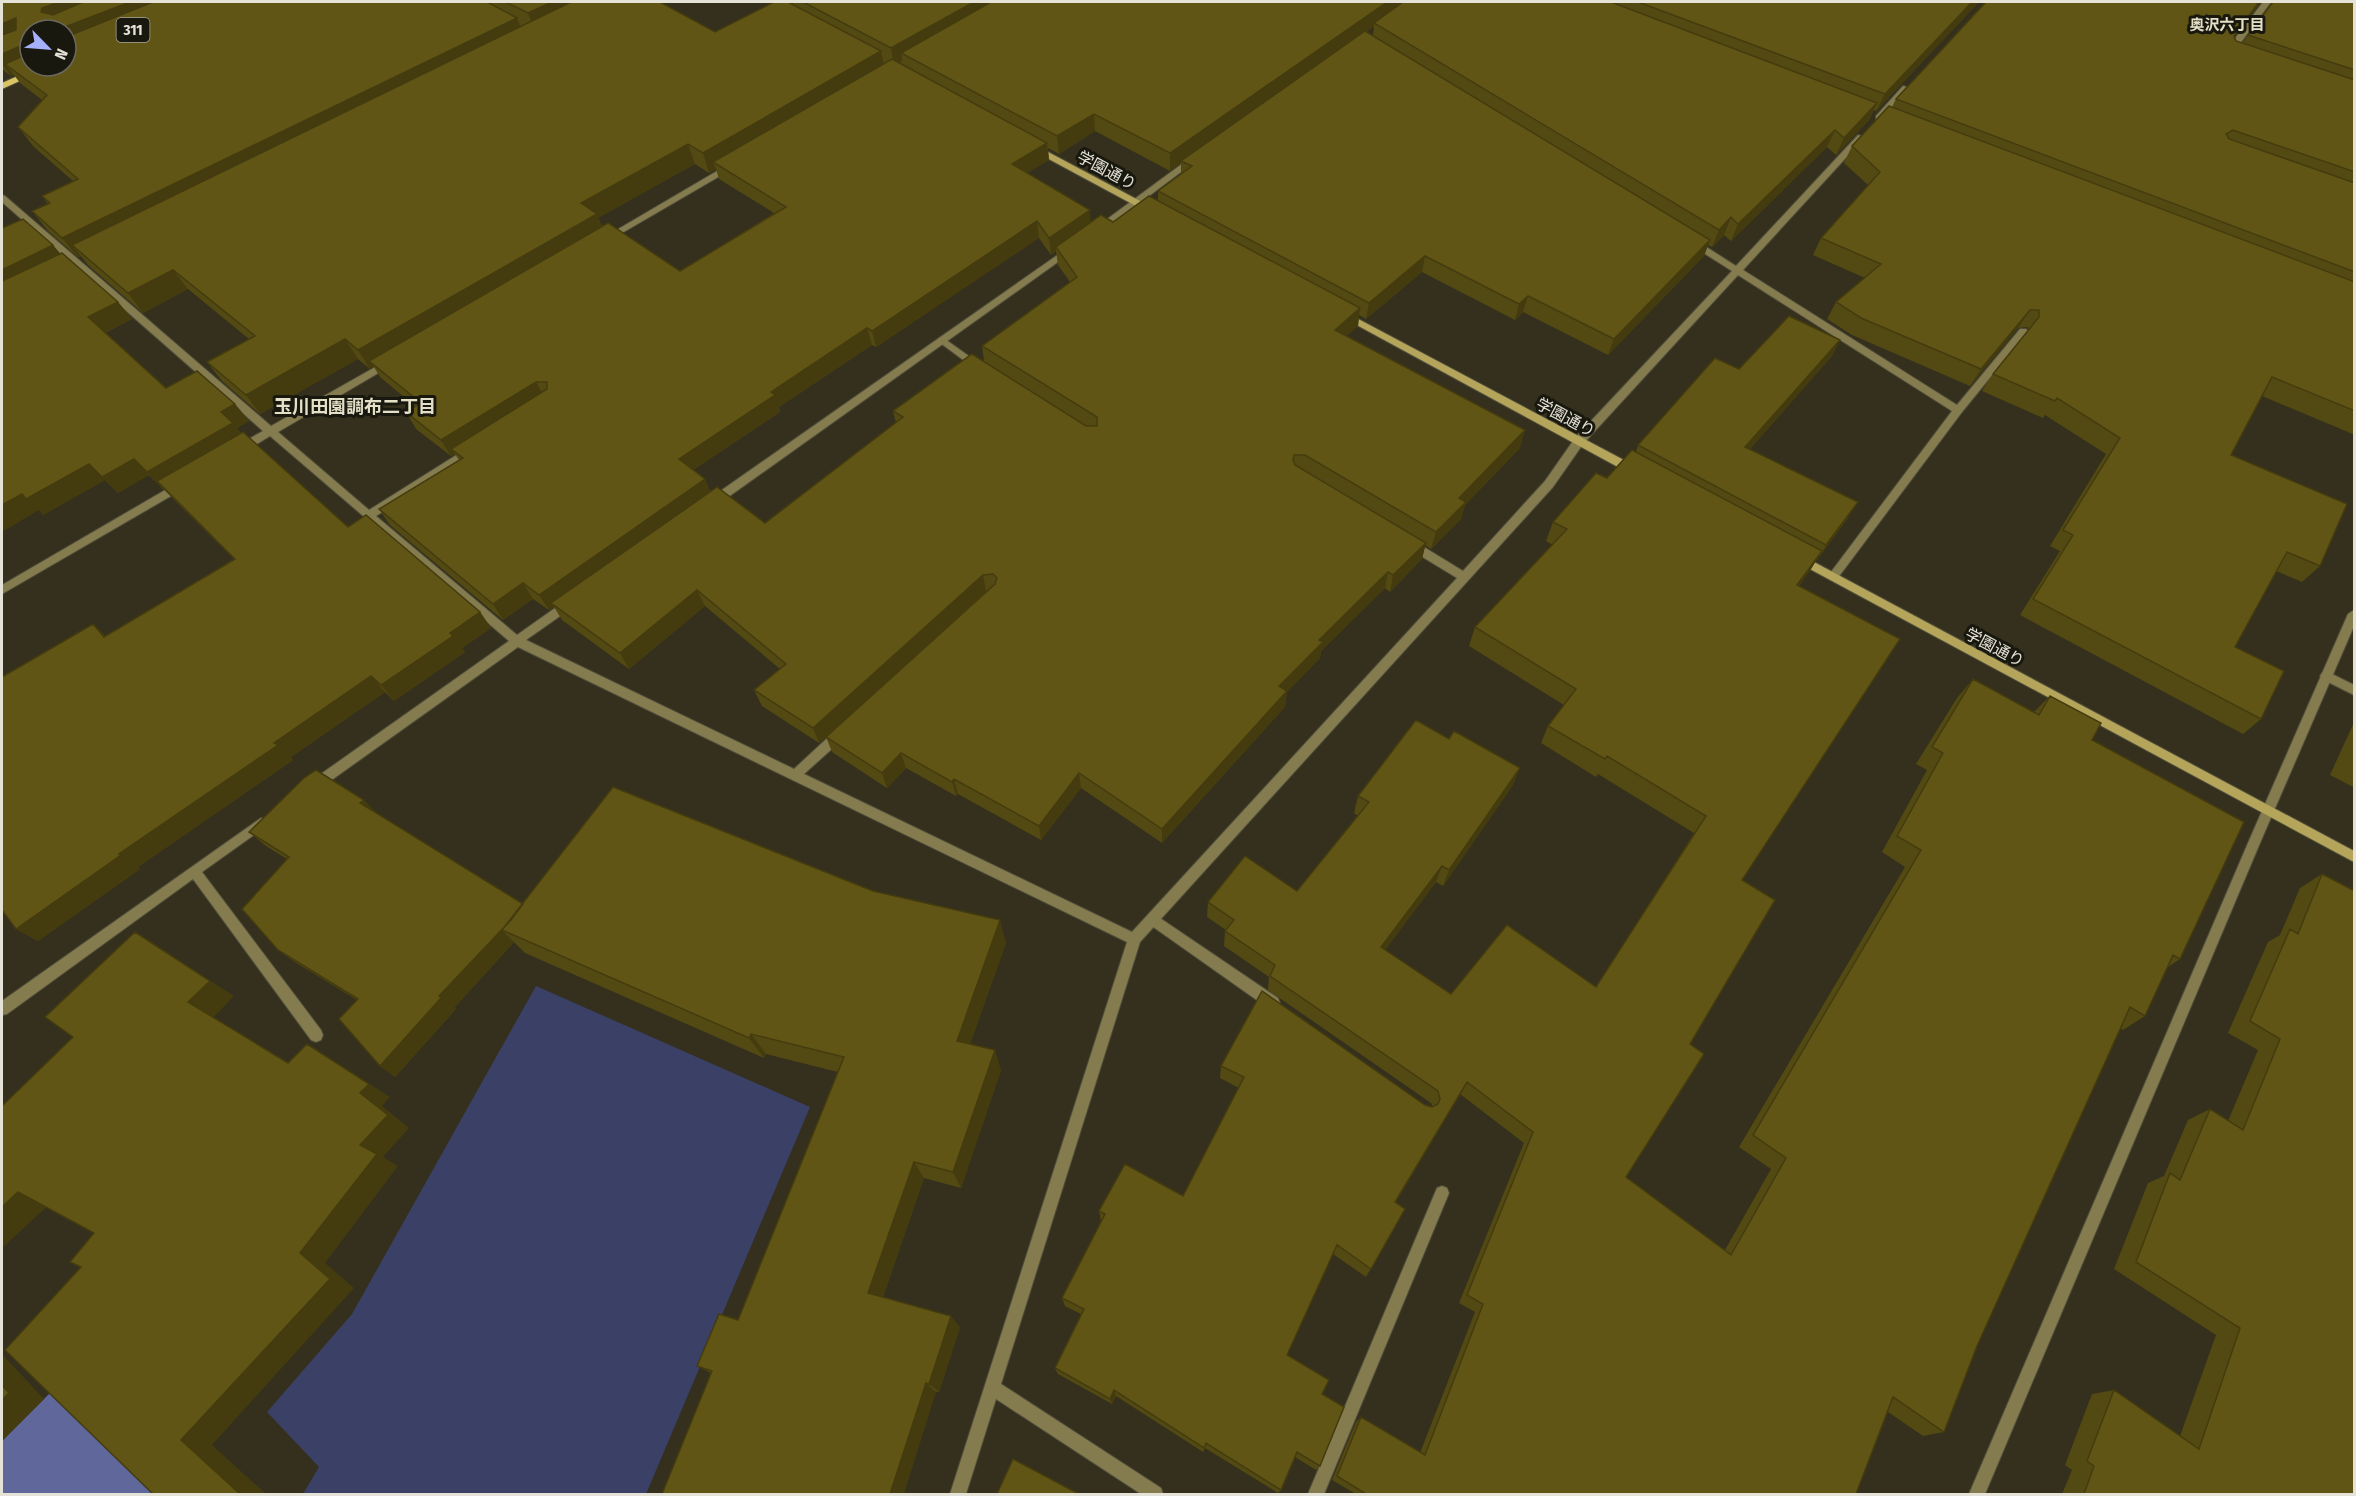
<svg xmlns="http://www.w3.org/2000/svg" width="2356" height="1496" viewBox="0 0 2356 1496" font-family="'Fira Sans Condensed','Noto Sans JP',sans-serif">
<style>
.green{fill:#3b4067}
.water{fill:#5f679b}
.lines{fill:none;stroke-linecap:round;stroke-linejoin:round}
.lane-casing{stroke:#504d3b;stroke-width:2}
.street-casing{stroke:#504d3b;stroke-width:2}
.secondary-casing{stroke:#504d3b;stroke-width:2}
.primary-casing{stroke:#504d3b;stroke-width:2}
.lane{fill:#847b4e;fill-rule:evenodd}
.street{fill:#847b4e;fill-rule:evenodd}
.secondary{fill:#b4a55b;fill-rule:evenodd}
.primary{fill:#dac564;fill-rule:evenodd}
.wall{fill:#534912;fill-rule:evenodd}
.shaded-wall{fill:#443c0f}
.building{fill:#615515;stroke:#443c0f;stroke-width:1.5}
.labels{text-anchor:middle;stroke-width:6;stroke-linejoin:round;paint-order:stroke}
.far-neighbourhood-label{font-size:15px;font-weight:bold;fill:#e4e0c8;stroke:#19180f}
.shield{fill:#19180f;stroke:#a8a69b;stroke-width:1.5}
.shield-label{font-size:15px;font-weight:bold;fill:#e5e3d7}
.street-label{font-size:16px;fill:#e5e3d7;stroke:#19180f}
.neighbourhood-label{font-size:18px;font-weight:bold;fill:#e4e0c8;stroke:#19180f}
</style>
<rect width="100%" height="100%" fill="#34301d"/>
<!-- green -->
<path class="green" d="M536,986L810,1107L646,1494H303L319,1467L267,1412L352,1314Z"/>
<!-- water -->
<path class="water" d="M63,1380L181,1494H2V1441Z"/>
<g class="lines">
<!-- lane casing -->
<g class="lane-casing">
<path id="lane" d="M942,337L980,364V368H974L939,342V338Z
M2326,671L2354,685V695L2322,679L2320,676L2322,673Z
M1154,914L1278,998L1280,1003L1278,1008L1273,1009L1268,1008L1149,924L1147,920L1149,916Z
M1442,1186L1447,1188L1449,1193L1324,1494H1308L1437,1188Z"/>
</g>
<!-- street casing -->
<g class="street-casing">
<path id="street" d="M2263,2H2271L2236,49H2230V45Z
M1903,86L1910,88L1882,120H1876V116Z
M1858,135L1865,137L1743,270L1957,405L2020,329H2026L2028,331L1962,412L1837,579H1829L1828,576L1952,411L1738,275L1583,444L1553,487L1140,942L1001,1384L1161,1488L1163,1494H1141L996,1399L966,1494H950L1127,942L518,647L319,789L315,790L311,789L309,785L311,781L509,641L270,436L244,452H236V446L263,431L2,202V195L5,196L271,426L386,361H392V365L278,432L369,510L466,449H474V455L376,516L517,635L565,601H573L575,604L573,607L526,640L794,769L836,730H844L846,734L844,738L804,774L1132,932L1457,578L1406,547L1405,544L1406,541H1414L1463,571L1545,481L1575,438L1732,271L1691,245V241H1697L1736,266Z
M1190,158L1197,160L1101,232H1095V228Z
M729,164L732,165V169L610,240H604L603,238Z
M1069,247L1074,250L1072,252L717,505H709L708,502L709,499Z
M179,482L184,486L183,489L2,594V585Z
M2354,610V626L2260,843L1985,1494H1969L2248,843L2348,614Z
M261,818L265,819L267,823L265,827L202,872L321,1030L323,1035L321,1040L316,1042L311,1040L193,879L7,1014L2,1015V1001Z"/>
</g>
<!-- secondary casing -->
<g class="secondary-casing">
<path id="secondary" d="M1035,145L1155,209L1156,211L1152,214L1149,213L1032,150L1031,148Z
M1345,312L1637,467L1638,470L1633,474L1629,473L1342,317V313Z
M1799,554L2354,851V862L1795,561L1794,558Z"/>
</g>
<!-- primary casing -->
<g class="primary-casing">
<path id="primary" d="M40,66H53L2,89V83Z"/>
</g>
<!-- lane -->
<use href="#lane" class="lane"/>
<!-- street -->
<use href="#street" class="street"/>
<!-- secondary -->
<use href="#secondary" class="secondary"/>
<!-- primary -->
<use href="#primary" class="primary"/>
</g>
<!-- wall -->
<path class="wall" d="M2,2H660L715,32L793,4L792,2H1979L1876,111L1874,110L1869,120L1836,155L1827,147L1731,241L1724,235L1712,247L1708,245L1704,256L1608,355L1523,312L1515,320L1422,272L1366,319L1359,315L1358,326L1346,336L1520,448L1465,505L1461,519L1431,549L1425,545L1422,559L1390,592L1385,588L1321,651L1320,658L1287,692L1285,707L1162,843L1081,788L1041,840L958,794L956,796L906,768L887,788L832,752L826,737L819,743L762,706L754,690L780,669L705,606L629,669L562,620L554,607L549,610L533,599L503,620L390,525L379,509L459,460L455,454L451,456L416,429L406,412L415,406L380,377L374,367L370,369L358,359L260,414L222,381L207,362L249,339L188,289L143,313L88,265L81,256L78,257L48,231L32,211L48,204L42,196L73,181L34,147L18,127L42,100L20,83L14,75L11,76L2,69ZM1374,26L1373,35L1366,32ZM30,30L66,66H30ZM1095,131L1170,171L1181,163V174L1158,191V200L1113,222H1091L1027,173L1049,160L1048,148L1059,154ZM695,164L709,173L716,169L719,179L774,213L680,271L602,226L598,218ZM1039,238L1051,255L1056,251L1058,265L1070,282L982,346L984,361L893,411L896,423L765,523L710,491L705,479L693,470L780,412L779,407L872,345L876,347Z
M1985,2H2261L2234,37L2236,41L2242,43L2272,2H2355V435L2262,396L2231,455L2320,566L2302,582L2276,571L2235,647L2261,719L2243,734L2020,615L2060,551L2050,546L2106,454L2045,415L2043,418L1982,391L1993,374L2028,332V327L2018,328L1970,386L1852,335L1827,319L1836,302L1865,278L1813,255L1821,238L1868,185L1844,163L1852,146L1892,107L1896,99Z
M53,245L60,254L118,302L132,319L105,333L166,388L235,404L249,421L237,428L241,433L348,527L480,612L491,628L462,648L465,652L394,701L385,692L291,757L293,760L138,867L140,869L38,941L16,929L106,636L234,559L149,475L118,493L105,480L43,515L39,510Z
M1832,356L1750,449L1848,518L1817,560H1816L1799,586L1742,880L1690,1044L1626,1177L1725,1250L1771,1169L1739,1147L1905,867L1882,852L1927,770L1916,764L1957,698L1973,679L2034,712L2050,696L2092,740L2180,959L2168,967L2145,1016L2123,1030L2120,1028L1977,1346L1944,1432L1923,1436L1888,1412L1856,1494H1356L1332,1480L1356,1422L1361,1417L1420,1453L1475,1312L1459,1303L1524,1143L1460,1094L1396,1202L1405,1209L1366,1277L1333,1254L1287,1355L1322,1394L1320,1466L1316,1470L1295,1457L1281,1490L1278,1493L1205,1448L1203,1452L1116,1396L1112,1404L1058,1374L1055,1368L1081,1314L1065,1306L1062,1298L1101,1221L1099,1211L1183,1196L1239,1088L1220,1078L1221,1066L1433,1107L1431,1103L1268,990L1269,977L1224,946L1225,931L1226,930L1207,917L1208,902L1297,891L1358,816L1354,813L1358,796L1513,785L1443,886L1436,882L1385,950L1451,994L1596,987L1694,833L1598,774L1596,777L1541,743L1548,726L1564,705L1469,646L1475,627L1553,545L1546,541L1553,522L1607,478L1636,452L1638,445L1739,369Z
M2355,720V788L2330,775Z
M377,814L523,904L873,891L1006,943L970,1044L1001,1070L961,1188L924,1178L883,1297L960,1327L939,1392L711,1373L697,1366L738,1320L838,1072L766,1054L764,1058L525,953L514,942L454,1008L456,1009L395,1077L380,1066L357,1000L295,962L278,950L287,859L266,846L249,832Z
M2322,874L2355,1494H2062L2072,1470L2065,1465L2092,1394L2114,1390L2180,1436L2216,1335L2114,1269L2148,1183L2164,1176L2188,1120L2210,1109L2228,1121L2258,1050L2228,1033L2268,942L2280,935L2300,888Z"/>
<!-- shaded-wall -->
<path class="shaded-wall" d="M59,2H120L56,28L41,12L42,8Z
M130,2H191L66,52V30H57Z
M552,2H599L536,33L528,13Z
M974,2H1005L901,53L902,61L894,66L891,48Z
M1387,2H1409L1374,23V26L1183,161H1181V163L1170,171V153Z
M1972,2H1979L1876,111L1885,94Z
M2259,2H2261L2222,53L2234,36Z
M16,18L30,37L2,50V24Z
M517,18L525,38L72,245L81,256L78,257L62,238Z
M25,44L30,52V66L5,64L14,75L11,76L2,64V54Z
M881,51L885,71L713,162L716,169L709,173L703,153Z
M1877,103L1869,120L1836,155L1844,138Z
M1094,114L1095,131L1059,154L1057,136Z
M1835,130L1827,147L1731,241L1738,224Z
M1047,143L1049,160L1014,181L1012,164Z
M688,144L695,164L598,218L605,233L369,361L374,367L370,369L358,350L581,203Z
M1090,210L1091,226L1056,247V251L1051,255L1049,238Z
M1731,217L1724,235L1712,247L1719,230Z
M1037,221L1039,238L876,347L872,331Z
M1710,240L1704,256L1608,355L1614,339Z
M53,245L67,262L2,295V270Z
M1425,256L1422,272L1366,319L1369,303Z
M173,270L188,289L143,313L128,293Z
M1528,296L1523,312L1515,320L1519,304Z
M118,302L132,319L102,334L88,317Z
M1360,308L1358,326L1333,348L1335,330Z
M2030,310L2018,328L1970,386L1981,369Z
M867,328L872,345L779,407L780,412L686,475L679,459L771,392Z
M345,339L358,359L260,414L246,395Z
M1840,340L1832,356L1738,463L1745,447Z
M536,382L545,398L451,449L455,454L451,456L441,440Z
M235,404L249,421L237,428L247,440L157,481L163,489L147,472L221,412Z
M1525,430L1520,448L1465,505L1461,519L1431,549L1436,532L1459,498Z
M134,459L149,475L118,493L102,477Z
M89,464L105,480L43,515L39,510L2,532V505L22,494Z
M705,479L712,495L551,603L554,607L549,610L539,595Z
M1858,502L1848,518L1817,560L1826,545Z
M1426,543L1422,559L1390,592L1393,575Z
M1822,551L1810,571L1785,604L1797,585Z
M1388,572L1385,588L1321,651L1320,658L1287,692L1285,707L1162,843V829L1279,686L1319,640Z
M983,575L986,591L819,743L813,728Z
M523,583L533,599L503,620L493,604Z
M697,590L705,606L629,669L620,653Z
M480,612L491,628L462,648L465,652L394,701L381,685L450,633Z
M93,624L110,640L104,637Z
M371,676L385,692L291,757L293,760L138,867L140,869L38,941L16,929L274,743Z
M901,753L906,768L887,788L882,773Z
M1520,768L1513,785L1443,886L1449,870Z
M1079,773L1081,788L1041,840L1039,826Z
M954,779L958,794L956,796L952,782Z
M364,800L378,814L374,817L360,803Z
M1442,866L1436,882L1376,962L1381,947Z
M525,905L502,930L514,942L454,1008L456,1009L395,1077L380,1066L439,996Z
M1000,920L1006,943L964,1061L957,1041Z
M135,932L234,996L213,1018L188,1002Z
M751,1034L766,1054L764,1058L749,1038Z
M307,1044L390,1097L382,1106L409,1128L383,1157L398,1166L325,1263L354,1288L212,1445L266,1494H240L181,1440L300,1253L360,1145V1093Z
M995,1050L1001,1070L961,1188L953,1172Z
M914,1162L924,1178L880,1305L868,1293Z
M18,1192L51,1203L2,1248V1207Z
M951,1316L960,1327L939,1392L929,1384Z
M2,1354L44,1399L2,1441Z
M926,1383L936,1392L904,1494H890Z
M1114,1390L1116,1396L1112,1404L1110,1399Z"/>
<!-- building -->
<path class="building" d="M2,2H59L42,8L41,12L53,15L83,2H130L57,30H30V45L25,44L2,54V35L16,30V18L2,24Z
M153,2H487L517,18L62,238L32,211L50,203L42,196L78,179L18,127L47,95L5,64L30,53V66H66V37Z
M506,2H552L528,13Z
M571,2H660L715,32L774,2H788L881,51L703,153L688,144L581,203L597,214L358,350L345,339L246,395L207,362L255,336L173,270L128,293L72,245Z
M803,2H974L891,48Z
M991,2H1387L1170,153L1094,114L1057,136L901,53Z
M1403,2H1611L1877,103L1844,138L1835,130L1738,224L1731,217L1719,230L1374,23Z
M1638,2H1972L1885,94Z
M1986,2H2259L2234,36L2236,41L2355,80V172L2233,130L2226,134L2229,139L2355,183V272L1896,99Z
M2273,2H2355V70L2248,35Z
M1365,31L1710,240L1614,339L1528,296L1519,304L1425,256L1369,303L1158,191L1192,166L1181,161Z
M892,59L1047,143L1012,164L1090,210L1049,238L1037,221L872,331L867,328L771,392L775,395L679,459L705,479L539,595L523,583L493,604L379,509L463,458L451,449L547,389V382H536L441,440L406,412L421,403L369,361L608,223L680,271L786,207L713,162Z
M1889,106L2355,282V411L2272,377L2231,455L2347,504L2320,566L2287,552L2235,647L2284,671L2261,719L2033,599L2073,535L2063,530L2120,438L2057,398L2055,401L1993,374L2039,317V310H2030L1981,369L1861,318L1836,302L1881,264L1821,238L1880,172L1852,146Z
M1149,196L1360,308L1335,330L1525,430L1459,498L1466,502L1436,532L1305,455H1294L1293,460L1295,465L1426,543L1393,575L1388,572L1319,640L1323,642L1279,686L1287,691L1162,829L1079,773L1039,826L954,779L952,782L901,753L882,773L826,737L995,584L997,578L993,574L983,575L813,728L754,690L786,664L697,590L620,653L551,603L717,487L765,523L903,417L893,411L972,354L1086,426H1097V417L982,346L1077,277L1056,247L1101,215L1113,222Z
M23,219L53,245L2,270V228Z
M62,253L118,302L88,317L166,388L197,371L235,404L221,412L233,423L147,472L134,459L102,477L89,464L26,499L22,494L2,505V281Z
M1789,316L1840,340L1745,447L1858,502L1826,545L1638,445L1715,358L1739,369Z
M243,432L348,527L366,515L480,612L450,633L453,636L381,685L371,676L274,743L278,745L119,854L121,855L16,929L2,910V677L93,624L104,637L235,559L157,481Z
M1632,450L1822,551L1797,585L1900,639L1742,880L1775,900L1690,1044L1704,1054L1626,1177L1731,1255L1786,1158L1753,1135L1921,850L1897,836L1943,753L1932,747L1973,679L2039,715L2050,696L2101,723L2092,740L2244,822L2180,959L2173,955L2145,1016L2130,1007L1977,1346L1944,1432L1893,1397L1856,1494H1366L1337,1476L1361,1417L1425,1455L1483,1304L1467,1295L1533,1132L1467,1082L1395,1202L1405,1209L1371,1269L1337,1245L1287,1355L1329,1380L1322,1394L1344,1407L1320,1466L1297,1452L1281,1490L1206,1443L1204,1448L1114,1390L1110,1399L1055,1368L1084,1309L1062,1298L1105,1214L1099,1211L1125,1164L1183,1196L1244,1077L1221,1066L1262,991L1425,1105L1432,1107L1438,1104L1440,1099L1438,1091L1270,976L1275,965L1225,931L1234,920L1208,902L1245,856L1297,891L1369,802L1358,796L1416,720L1449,739L1454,731L1520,768L1449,870L1442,866L1381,947L1451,994L1507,925L1596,987L1706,816L1607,756L1605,759L1548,726L1576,689L1475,627L1567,529L1553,522L1596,473L1607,478Z
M316,770L364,800L360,803L523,904L511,920L439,996L441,998L380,1066L339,1019L358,999L278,950L242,909L289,857L249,832L304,778Z
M613,787L873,891L1000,920L957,1041L995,1050L953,1172L914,1162L868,1293L951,1316L929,1384L926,1383L890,1494H662L712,1371L697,1366L719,1314L738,1320L844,1057L751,1034L749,1038L502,930Z
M2322,874L2355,891V1494H2084L2094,1466L2087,1461L2114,1390L2199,1449L2240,1328L2136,1262L2170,1173L2180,1180L2210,1109L2243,1130L2280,1039L2250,1021L2290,929L2298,934Z
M135,932L210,981L188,1002L288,1063L307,1044L369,1084L360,1093L388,1115L360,1145L377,1154L300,1253L330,1279L181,1440L240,1494H153L5,1350L81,1267L70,1262L94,1233L18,1192L2,1207V1106L73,1037L45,1017Z
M2,1385L9,1393L2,1400Z
M1013,1459L1079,1494H997Z"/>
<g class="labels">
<!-- far-neighbourhood labels -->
<g class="far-neighbourhood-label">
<text x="2227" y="30">奥沢六丁目</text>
</g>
<!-- shield labels -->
<rect class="shield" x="116.5" y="18" width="33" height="24" rx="4.5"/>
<g class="shield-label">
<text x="133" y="35">311</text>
</g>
<!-- street labels -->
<g class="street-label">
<text transform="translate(1107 170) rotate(28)" y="6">学園通り</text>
<text transform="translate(1566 417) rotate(28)" y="6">学園通り</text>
<text transform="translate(1995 647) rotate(28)" y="6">学園通り</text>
</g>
<!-- neighbourhood labels -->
<g class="neighbourhood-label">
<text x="355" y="413">玉川田園調布二丁目</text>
</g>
</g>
<!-- border -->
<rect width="2356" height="1496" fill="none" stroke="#e5e3d7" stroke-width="6"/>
<!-- north arrow -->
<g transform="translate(48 48) rotate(115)"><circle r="28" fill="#19180f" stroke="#6b695f" stroke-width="1.5"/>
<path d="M0-4.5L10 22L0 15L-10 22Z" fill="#a5b1fc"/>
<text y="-9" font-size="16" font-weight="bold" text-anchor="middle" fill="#e5e3d7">N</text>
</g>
</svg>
